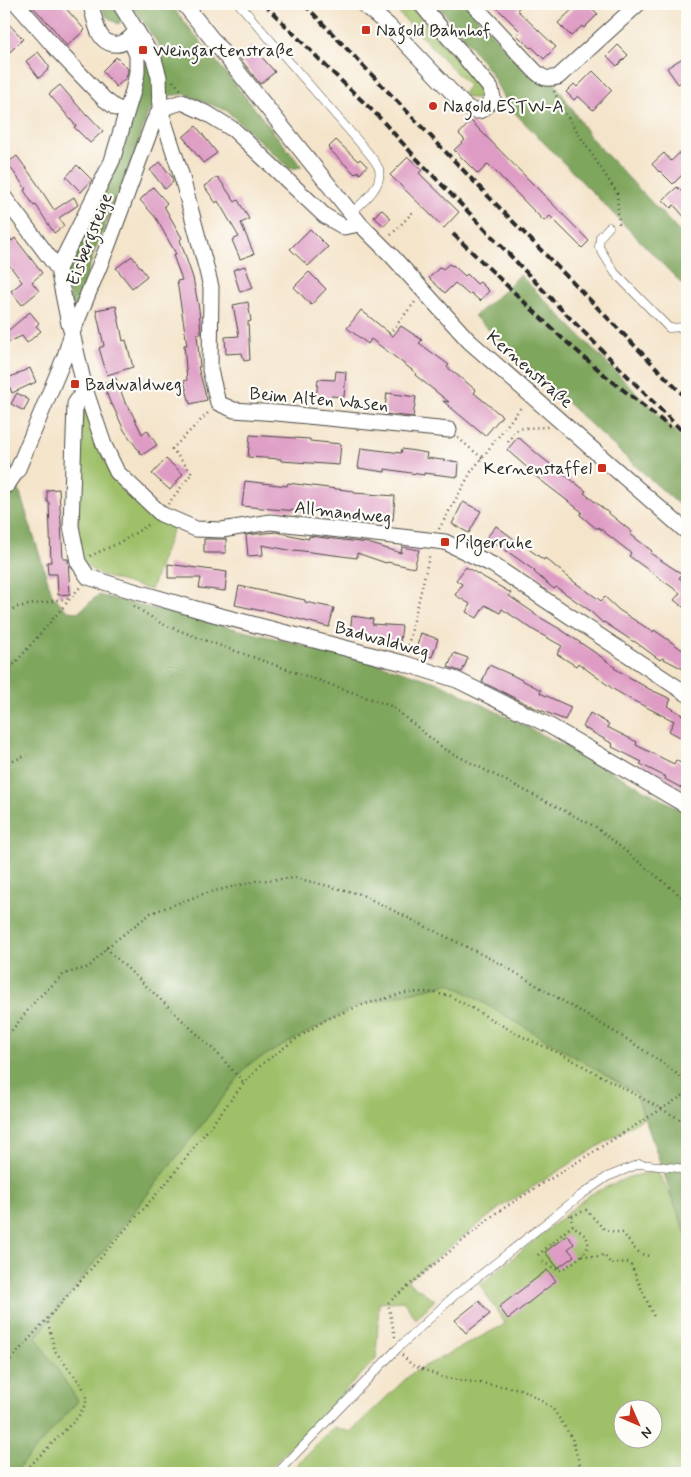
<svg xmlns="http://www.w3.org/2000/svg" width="691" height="1477" viewBox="0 0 691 1477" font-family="Mynerve,sans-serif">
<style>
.green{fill:#9fc069;stroke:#65764a;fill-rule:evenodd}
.forest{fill:#7fa65d;stroke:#556844}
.building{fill:#de9cc4}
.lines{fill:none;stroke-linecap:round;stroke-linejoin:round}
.service-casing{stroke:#494743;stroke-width:9}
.minor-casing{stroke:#494743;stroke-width:17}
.path{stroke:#494743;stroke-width:2.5;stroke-dasharray:1 4;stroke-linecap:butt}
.service{stroke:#fff;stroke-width:8}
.minor{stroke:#fff;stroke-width:15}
.rail{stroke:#2b2b2b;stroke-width:4;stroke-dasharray:8 4;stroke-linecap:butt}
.poi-dot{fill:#c8321e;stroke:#fdfcf7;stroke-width:2}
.labels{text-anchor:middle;stroke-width:4.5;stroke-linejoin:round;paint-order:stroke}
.poi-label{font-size:18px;fill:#2b2b2b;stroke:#fdfcf7;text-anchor:start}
.street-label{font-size:18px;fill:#2b2b2b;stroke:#fdfcf7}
</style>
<rect width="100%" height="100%" fill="#fdfcf7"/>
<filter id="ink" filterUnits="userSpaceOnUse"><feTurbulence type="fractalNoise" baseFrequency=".02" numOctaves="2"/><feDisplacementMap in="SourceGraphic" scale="10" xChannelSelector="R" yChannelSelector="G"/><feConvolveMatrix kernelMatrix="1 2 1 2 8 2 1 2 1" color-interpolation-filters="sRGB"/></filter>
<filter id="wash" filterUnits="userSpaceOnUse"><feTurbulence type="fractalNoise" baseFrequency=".0096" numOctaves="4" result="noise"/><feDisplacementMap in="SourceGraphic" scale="20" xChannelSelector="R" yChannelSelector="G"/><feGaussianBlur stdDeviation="1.12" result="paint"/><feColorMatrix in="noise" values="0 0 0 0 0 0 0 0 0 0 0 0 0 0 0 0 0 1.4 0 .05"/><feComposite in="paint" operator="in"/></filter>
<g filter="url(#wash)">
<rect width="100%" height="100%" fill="#f4e4ca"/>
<!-- green -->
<path class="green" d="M390,4H408L480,86L483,93L479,98H469L463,93L469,86Z
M85,407L105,462L174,525L151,590L100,575L85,565L77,547L80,429Z
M450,983L636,1093L644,1118L501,1207L407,1281L435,1300L416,1319L403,1301L379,1303L376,1359L265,1473H14L78,1401L36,1338L249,1064L356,1006Z
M657,1171L673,1200L687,1236V1473H288L334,1427L350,1432L412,1373L505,1324L480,1285L589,1195L629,1177ZM624,1410H654V1440H624Z"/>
<!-- forest -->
<path class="forest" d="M100,4H170L302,167L290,169L227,111L185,94L165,96L148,112L136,150L95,250L73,316L65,268L143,67L160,47L136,11L118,24L106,16Z
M436,4H465L513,57L556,85L591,138L687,240V289L509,107L490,72L456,27Z
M520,275L687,444V512L630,461L474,316L499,295Z
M4,443L52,594L67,611L79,612L98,595L379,664L442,684L564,746L687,813V1236L673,1200L636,1093L450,983L356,1006L249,1064L36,1337L78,1401L14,1473H4Z"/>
<g id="blocks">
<!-- building -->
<path class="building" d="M30,4H62L85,30L67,46L52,27Z
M493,4H522L517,10L556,47L544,59L532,47L530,48L517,35L520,31Z
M578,4H587L598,14L584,28L582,26L571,36L558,23Z
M4,19L23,39L10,52L4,45Z
M618,45L628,55L617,66L607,56Z
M252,46L275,72L260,84L239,57Z
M38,52L49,66V69L39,78L26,61Z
M687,55V78L678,84L667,68Z
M116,57L128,69V72L126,78L116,87L102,71Z
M593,71L612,90L593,110L578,96L574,100L566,92L574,84L577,87Z
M60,85L86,115L87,114L103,131L90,143L74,127L76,126L49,94Z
M471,121L589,241L582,248L550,216L544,221L488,164L478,174L454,150L465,140L459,134Z
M196,126L217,153L203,163L183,137Z
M336,140L358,161L360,159L367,166L360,174L358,171L355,174L328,148Z
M687,146V170L673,184L660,171L659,172L652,164L664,153L671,161Z
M17,156L36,182L54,210L74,197L78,205L59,218L64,226L54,233L36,205L34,206L24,190L26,189L7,163Z
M408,157L422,170L419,173L459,212L444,228L390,175Z
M160,162L172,177L173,182L165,189L150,170Z
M77,165L92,180L81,192L66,177Z
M218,177L235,202L238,200L249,219L241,223L254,254L240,259L232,240L239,237L218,201L216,203L204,186Z
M153,187L167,203L164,206L182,238L180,240L193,278L199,309L201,334H197L200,367H198L207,400L190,404L184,381L187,380L184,345H187L177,281L182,280L173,255L176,254L156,218L140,200Z
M677,187L687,197V220L674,205L671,208L663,200Z
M381,209L391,218L384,226L374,217Z
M310,229L328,247L308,266L290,249Z
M4,230L12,241L15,238L42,273L32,282L39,291L22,305L11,291L22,282L4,258Z
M132,256L147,276L132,288L116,268Z
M449,264L452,266L453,265L465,276L467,274L477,284L480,282L489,291L480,301L471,293L469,295L455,283L445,293L429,278L440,267L443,269Z
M245,266L253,288L240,292L233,270Z
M309,272L326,289L311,305L294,287Z
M248,302L251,321L248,322L250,360L244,361L242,353L226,354L225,337L239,336L233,305Z
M116,306L123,341L126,340L133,367L107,375L99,348L104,346L96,310Z
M361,310L393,336L401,326L422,340L419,343L449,365L447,367L476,390L474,393L502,416L485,436L443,401L449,402L415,375L416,373L371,339L368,344L347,328Z
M30,312L39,323L36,326L41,331L27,343L22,336L4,344V334Z
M30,368L36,382L12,393L6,379Z
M336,371L346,372L344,397L331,396L330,401L316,400L318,379L335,380Z
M116,378L126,405H128L142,434L147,430L157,445L142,455L124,430L112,404L111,405L103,383Z
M17,393L29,400L24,411L11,404Z
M387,393L416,397L413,417L384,414Z
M250,435L310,439V441L341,444L339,465L281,461V459L248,457Z
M518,437L541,457L586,491L584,493L632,532L630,534L652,551L650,553L682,574L679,578L687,583V610L674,600L680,593L629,556L631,553L598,527L597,529L580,515L582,512L530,472L531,471L507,450Z
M361,448L401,453L402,449L415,451L427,453L426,458L459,462L458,477L424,473V475L385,469V472L358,468Z
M166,459L183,474L170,490L152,474Z
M245,481L287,486L288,483L312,486L354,491V493L395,496L393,520L314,511L313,512L272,509L242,506Z
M59,489L63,559H68L70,594L58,595L57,574H48L47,562H51L49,502H47V490Z
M463,502L481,511L469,533L452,524Z
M496,526L544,560L545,558L573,581L601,601L605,597L619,610L653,632L654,630L687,653V671L662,658L660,660L634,641V642L604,622L603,623L589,610L556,587L554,589L534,572L535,571L487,537Z
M276,532L309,539V536L368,543L401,553L402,547L419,550L414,568L387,562L386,563L357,553V558L295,550L294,551L262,545L263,555L248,556L246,535Z
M204,539H226V553H204Z
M168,564L227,572L225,591L199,588L201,578H168Z
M466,567L511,593L509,596L534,613V614L560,629L600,656L615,667L614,668L649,689L671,699L668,706L687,718V741L669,731L674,721L630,699L613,689L578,663L576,666L557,654L562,646L535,631L502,609L500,613L485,605L477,618L466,612L470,604L455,595L462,584L456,580Z
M239,586L305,600V602L334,608L329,627L263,610L262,611L235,605Z
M352,616L373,619L372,624L402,626L400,642L382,640V637L350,632Z
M421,633L438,639L432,657L415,652Z
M454,653L468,658L462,672L448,667Z
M489,665L512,675L541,690L540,693L571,707L565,720L533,707L482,682Z
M590,713L609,724L607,727L637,742L636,745L674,764L676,760L687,767V791L665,779L666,777L640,764L642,762L612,747L613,744L583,727Z
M567,1235L574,1244L568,1249L574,1256L558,1268L545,1252Z
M547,1270L556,1281L508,1319L499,1307Z
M479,1301L490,1314L466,1333L455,1320Z"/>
</g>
</g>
<g filter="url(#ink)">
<use href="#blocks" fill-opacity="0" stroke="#494743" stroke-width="1"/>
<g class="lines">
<!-- service casing -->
<g class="service-casing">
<path id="service" d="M239,4L366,150C370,155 377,163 379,169C383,187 363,202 351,213
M609,227L600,237L599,247L615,273L669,328L684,327L687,325
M277,1473L397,1349L454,1296L581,1195L607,1177L639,1164L678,1168L687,1173"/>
</g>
<!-- minor casing -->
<g class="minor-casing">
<path id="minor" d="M17,4L58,51L104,99L116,108L127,111
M90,4C96,17 95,41 113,44C123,46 130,38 137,31
M184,4L360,224L391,255L469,341L687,532
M473,4L534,70C542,78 546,80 558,77L638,4
M365,6L388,25L464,105C478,116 484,111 493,98L491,89L421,4
M160,109L181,174L206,267L211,287L210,370L218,403L234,410L277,413L449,430
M160,109L182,102L208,114L234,130L325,216L344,227L360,224
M4,197L58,269L69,324L72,333L85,389L104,445L117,472L161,514L196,529L222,530L270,522L445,542L493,565L687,694
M58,269L112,161L133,91L137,73V55L130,39
M85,389L75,404L71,526L78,562L88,577L120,587L217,615L403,663L457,680L550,726L687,806
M4,485H7L17,471L65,356L72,333L108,245L153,123L160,109L159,77L154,59L120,4"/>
</g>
<!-- path -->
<path class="path" d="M173,81L181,90
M554,91L565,113L617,193L619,224
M391,235L413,212
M389,334L415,302
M458,438L482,458
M508,442L516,430L524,428L548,427
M168,504L192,473L172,449L210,411
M439,529L471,472L522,406
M90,556L121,542L151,523
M134,606L162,624L210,642L391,706L444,749L596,827L687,901
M4,614L17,607L70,598
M407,650L430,553
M4,676L81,586
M4,765L27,755
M106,948L217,1053L244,1083
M4,1037L12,1030L37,999L64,974L89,967L106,948L151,913L203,894L256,881L296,878L360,894L501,964L628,1040L670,1068L687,1083
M570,1215L573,1225
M572,1216L586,1210L605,1230L623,1233C631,1243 635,1254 649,1256
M538,1255L573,1225C576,1229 582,1232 585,1236C598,1250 569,1265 559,1271L543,1262
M582,1255L597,1257L604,1255L611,1264L626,1262L630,1263L655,1319
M395,1337L388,1303L496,1213L687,1093
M402,1355L412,1365L445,1378L521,1389L536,1397L553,1409L572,1438L582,1473
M4,1367L47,1319
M23,1473L78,1417L86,1403V1395L82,1386L55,1351L47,1319L168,1181L244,1083L262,1064L293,1041L325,1020L359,1006L404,993L428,992L450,996L521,1036L563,1055L687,1123"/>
<!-- service -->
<use href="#service" class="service"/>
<!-- minor -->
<use href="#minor" class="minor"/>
<!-- rail -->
<path class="rail" d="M264,4L332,72L377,115L418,160L508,253L558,306L687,436
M304,4L487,195L687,399
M453,234L562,338L607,377L670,427"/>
</g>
</g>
<!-- markers -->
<g class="poi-dot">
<rect x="361" y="25" width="10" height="10" rx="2.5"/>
<rect x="138" y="45" width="10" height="10" rx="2.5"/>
<circle cx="433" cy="106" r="5"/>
<rect x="70" y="379" width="10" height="10" rx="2.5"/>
<rect x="597" y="463" width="10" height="10" rx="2.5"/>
<rect x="440" y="537" width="10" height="10" rx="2.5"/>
</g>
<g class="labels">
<!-- poi labels -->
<g class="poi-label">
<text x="376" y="36">Nagold Bahnhof</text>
<text x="153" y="56">Weingartenstraße</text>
<text x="443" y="112">Nagold ESTW-A</text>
<text x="85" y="390">Badwaldweg</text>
<text x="592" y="474" text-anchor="end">Kernenstaffel</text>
<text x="455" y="548">Pilgerruhe</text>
</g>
<!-- street labels -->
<g class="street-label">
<text transform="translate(89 239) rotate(-69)" y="6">Eisbergsteige</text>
<text transform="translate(530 369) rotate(41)" y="6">Kernenstraße</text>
<text transform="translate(319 399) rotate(5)" y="6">Beim Alten Wasen</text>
<text transform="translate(343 512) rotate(6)" y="6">Allmandweg</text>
<text transform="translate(382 639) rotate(15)" y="6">Badwaldweg</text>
</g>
</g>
<!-- margin -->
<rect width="691" height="1477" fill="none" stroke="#fdfcf7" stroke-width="20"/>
<!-- north arrow -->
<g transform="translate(638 1424) rotate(135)"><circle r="24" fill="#fdfcf7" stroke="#a9a8a5"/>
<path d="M0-4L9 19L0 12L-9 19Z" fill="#c8321e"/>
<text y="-8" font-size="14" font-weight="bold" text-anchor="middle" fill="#2b2b2b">N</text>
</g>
</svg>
